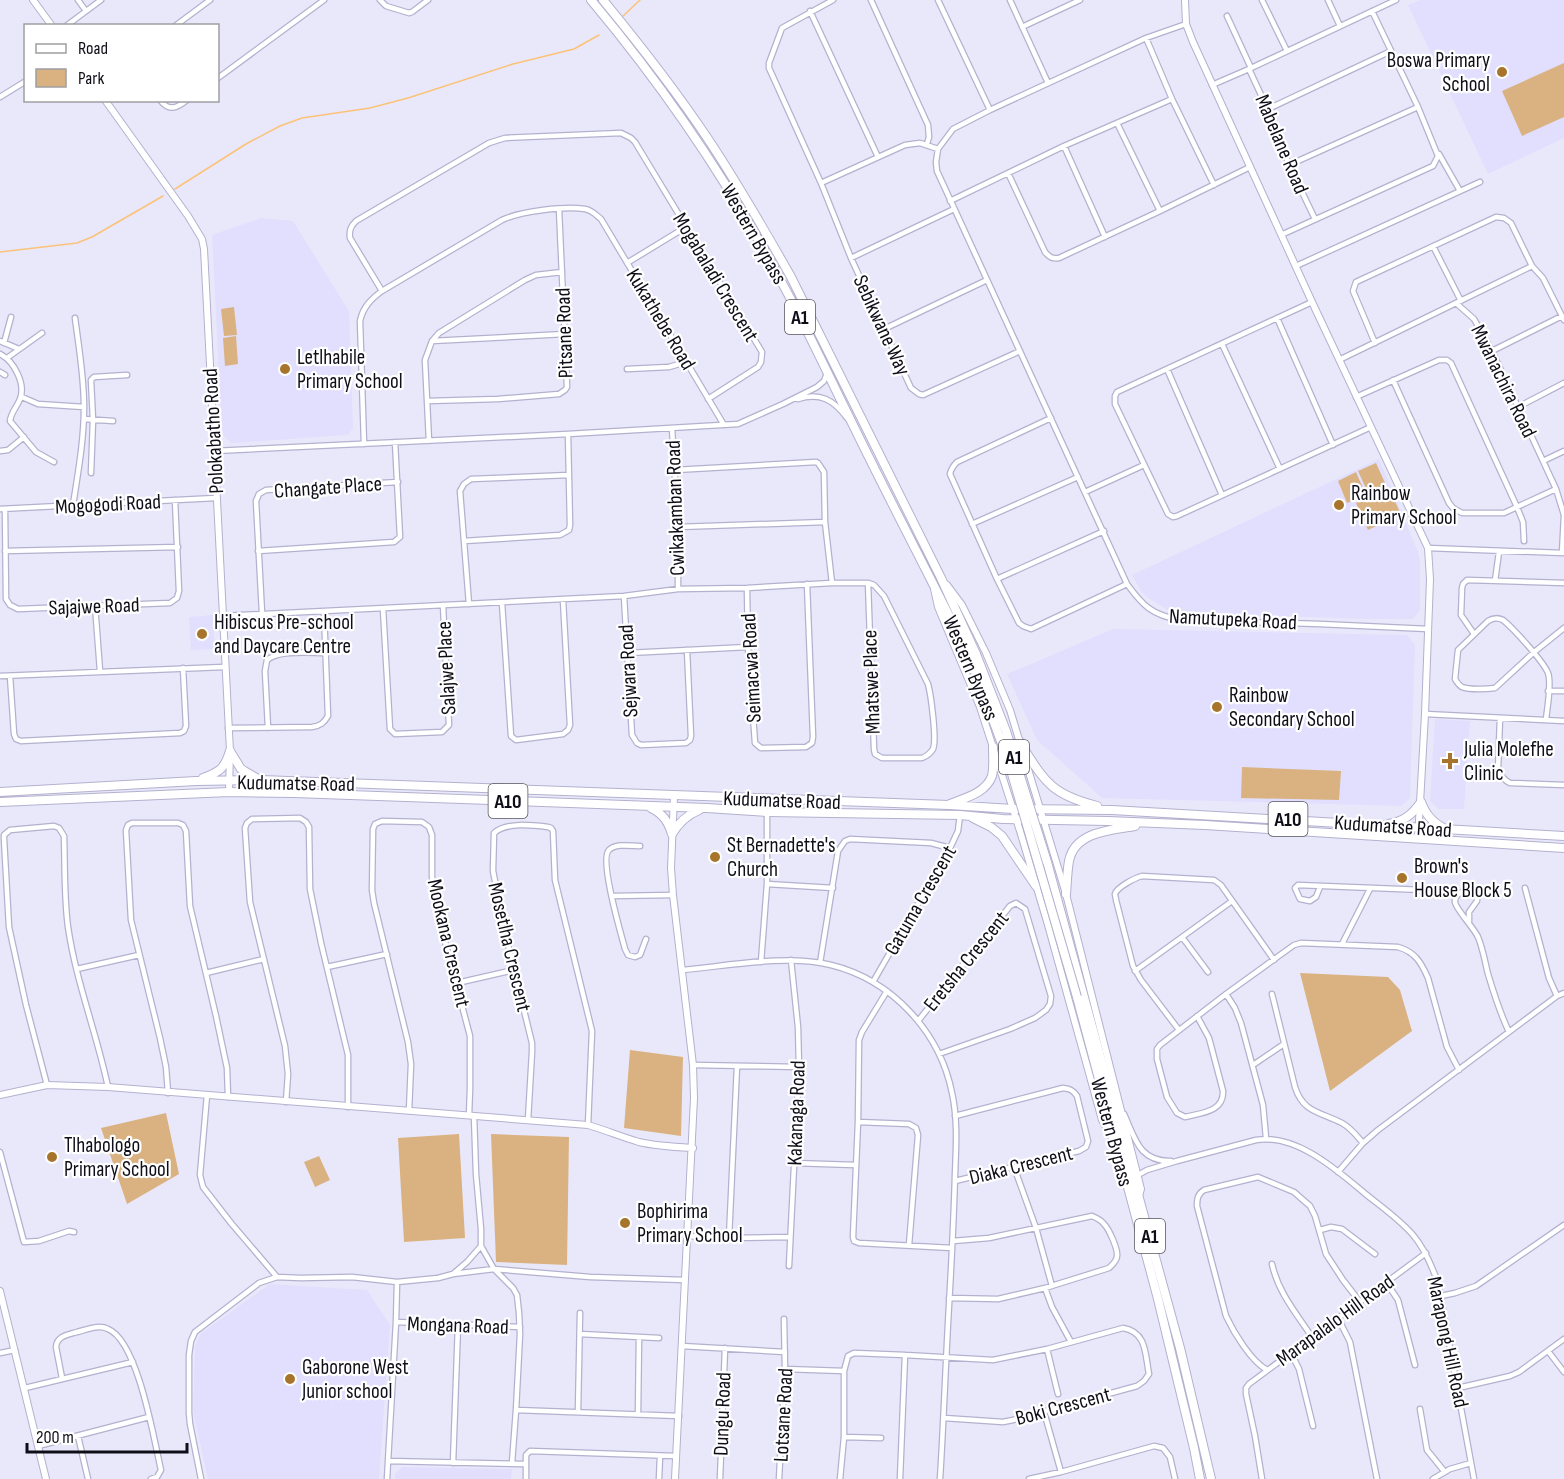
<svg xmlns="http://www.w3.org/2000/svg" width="1564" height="1479" viewBox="0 0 1564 1479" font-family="'Sofia Sans Condensed',sans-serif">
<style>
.built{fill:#e1dffd}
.green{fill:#dab281}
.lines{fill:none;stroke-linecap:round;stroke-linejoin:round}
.stream{stroke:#fbc278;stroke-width:1.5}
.minor-casing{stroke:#b3b1ce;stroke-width:7}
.tertiary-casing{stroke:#b3b1ce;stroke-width:8}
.primary-casing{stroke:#b3b1ce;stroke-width:10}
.trunk-casing{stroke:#b3b1ce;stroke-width:10}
.minor{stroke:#fff;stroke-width:4.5}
.tertiary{stroke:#fff;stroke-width:6}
.primary{stroke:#fff;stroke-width:8}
.trunk{stroke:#fff;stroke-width:8}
.trunk-bridge-casing{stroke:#b3b1ce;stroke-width:10;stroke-linecap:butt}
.trunk-bridge{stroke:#fff;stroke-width:8}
.poi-dot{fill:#a7742b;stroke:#fff;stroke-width:2}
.labels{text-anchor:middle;stroke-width:4.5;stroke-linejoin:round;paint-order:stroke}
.shield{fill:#fff;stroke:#57565d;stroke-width:1.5}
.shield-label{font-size:20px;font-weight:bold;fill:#0f0e18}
.poi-label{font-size:21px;fill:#0f0e18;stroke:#fff;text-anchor:start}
.street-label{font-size:21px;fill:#0f0e18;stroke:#fff}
</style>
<rect width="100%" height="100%" fill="#e9e8fb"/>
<!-- built -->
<path class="built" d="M1421,0H1564V138L1488,174L1408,5Z
M261,218L293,221L349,311L353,428L348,435L231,443L222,434L212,235Z
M1379,459L1418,552L1420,561V610L1413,619H1365L1183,613L1169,611L1147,597L1141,591L1132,575Z
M213,615L215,649L191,650L189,617Z
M1113,629L1407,635L1415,645L1410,798L1401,806L1102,798L1037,740L1007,674Z
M1435,719L1470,721L1464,809H1438L1430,801Z
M270,1284L367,1290L390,1325L379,1479H208L193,1411L195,1347L200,1334Z
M402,1467L512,1469L511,1479H395V1474Z"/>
<!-- green -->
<path class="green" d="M1564,63V117L1522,136L1502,91Z
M234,307L237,335L224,336L221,309Z
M236,336L238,364L225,366L223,338Z
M1376,463L1386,485L1368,493L1358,471Z
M1356,472L1366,495L1347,503L1338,481Z
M1388,487L1401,514L1368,530L1356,503Z
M1242,767L1341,771L1339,800L1241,798Z
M1300,973L1388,977L1400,990L1412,1031L1330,1091Z
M630,1050L683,1057L681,1136L624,1128Z
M166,1113L179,1174L127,1204L101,1128Z
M459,1134L465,1238L404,1242L398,1138Z
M491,1134L569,1137L567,1265L496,1262Z
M319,1156L330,1180L315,1187L304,1162Z"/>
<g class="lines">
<!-- stream -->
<path class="stream" d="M623,16L640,0
M175,189L246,144L280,126L302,118L370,108L408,98L513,64L574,49L599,35
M0,252L77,243L92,237L163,196"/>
<!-- minor casing -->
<g class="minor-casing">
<path id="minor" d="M78,0L86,11
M380,0L386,6L409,13L412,12L428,0
M833,0L782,28L769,63V68L821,183L851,258L911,388L919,394L923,395L1020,351
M871,0L928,125L929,137L927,144
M938,0L990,110
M1010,0L1048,83
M1262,0L1287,51
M1328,0L1340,26
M810,11L878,157
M1227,16L1251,68
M1186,24L1146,38L990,110L953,129L938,149L936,162L937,171L1127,584C1143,606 1152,615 1180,620L1320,624L1428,629
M66,26L101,0
M175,26L210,0
M1022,27L1080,0
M1146,38L1172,99L1214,185
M1249,69L1274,123L1289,165L1315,219
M218,78L324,0
M1212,85L1249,69L1396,0
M0,97L26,81
M160,100C169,112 177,108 187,100
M1268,109L1391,51
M1117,123L1160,211
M1064,146L1105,237
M1439,154L1460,191
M1289,165L1418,107
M1008,173L1045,252C1049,257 1052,259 1059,258L1160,211L1250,167
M821,183L905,145L920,143L938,149
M950,201L1064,146L1172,99
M1281,235L1433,166L1438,156L1418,107L1372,11
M1433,246L1461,301
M851,258L954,209
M627,263L686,227
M1296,266L1480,182
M382,291L350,238C349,230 351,226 356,221L489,143L505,138L621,133L631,138L635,142L762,352L761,362L758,367L708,399
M1312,302L1117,392L1115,396V404L1168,514L1173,517L1177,516L1371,427
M1456,303L1532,266
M1277,318L1333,445
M884,329L987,280
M0,341L19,349
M432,341L565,334
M4,343L11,317
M1375,343L1353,291L1356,282L1496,217L1504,218L1511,223L1532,266L1543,278L1564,320
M1222,344L1280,469
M1492,351L1562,316
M0,354C14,361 26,384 20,399C17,407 11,412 10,421L36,452L54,462
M7,358L42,333
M1339,360L1456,303L1474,319L1492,351L1556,489L1564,515L1562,553
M627,369L669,367L686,362
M1167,369L1222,495
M0,372L5,375
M1393,380L1449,503L1453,508L1462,513H1504L1556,489
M22,397L38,404L84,407
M1356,397L1439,360H1447L1451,363L1517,507L1523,522L1524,541
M798,399C820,392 834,400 847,418
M428,401L498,399L559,394L565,390L567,387L559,209
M1518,407L1564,383
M1051,418L957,462C953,466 951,469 950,474L997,579L1019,623L1023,626L1031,629L1127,584
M84,419L113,421
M672,428L678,527V589
M429,441L425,360L432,341L439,333L525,280L536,275L562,272
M364,444L360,321C363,307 371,299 382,291L502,220C521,211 565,206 585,209C592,210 596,215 601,219L724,425
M0,451L8,450L24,437
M214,451L568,434L738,424L783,404L817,387L824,381L827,373
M1543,461L1564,451
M675,470L816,462L818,463L824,472L825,522L832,583
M91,473L93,420L91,380L94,377L127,375
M1085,492L1144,465
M73,505C78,473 84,440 84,407C84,377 79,348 75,318
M0,509L216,498
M5,509L6,599L10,605L18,609L170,603L177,598L179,591L175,500
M972,524L1078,477
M678,527L825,522
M464,541L560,535L569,530L570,525L568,434
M1428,548L1563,553
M5,551L178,547
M258,551L394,542L400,537L395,442
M997,579L1104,531
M1495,581L1499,552
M747,588L748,647L755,743L761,748L806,747L812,743L813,737L807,584
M624,596L632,735L637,743L641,745L686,743L690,740L691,736L687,650
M502,603L511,736L516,740L563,734L568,730L570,725L563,600
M469,604L460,491L464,484L471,479L569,475
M95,605L100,671
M383,609L390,729L395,734L442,732L449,725L443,605
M262,613L256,501L259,494L266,490L398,482
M223,616L624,596L678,589L747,588L832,583H868L874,585L884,596L928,684C931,695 937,740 933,749C930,754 927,756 922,758H882L875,754L874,749L868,583
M1474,634L1461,615L1462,588L1463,584L1467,580L1564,583
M628,653L748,647
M0,676L224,667
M10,676L14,734L16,739L21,741L180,733L184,731L186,726L183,668
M1548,691H1564
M1425,714L1564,721
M1500,718L1498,770C1501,777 1504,780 1510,783L1564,785
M1546,720C1547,708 1552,684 1548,673C1543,661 1514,629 1503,620C1497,617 1493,618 1488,621L1458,650L1455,679C1457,682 1458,685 1462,687C1469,690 1488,689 1495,688L1533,653L1564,628
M228,728L312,727C320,726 324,723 328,716L324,612
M268,728L265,671L267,660C279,650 309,653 325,653
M640,846C631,846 616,843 609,850C599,859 621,934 625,949L628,955L635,957L640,955L646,939
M767,884L833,888
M1320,887L1316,897L1310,901L1300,899L1295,888L1298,885L1424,890
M1525,888L1549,978L1557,996
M612,896L673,895
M1469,922V912L1477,901V897L1473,892L1466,890C1461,892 1454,895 1455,902C1455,908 1474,928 1478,937C1483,949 1485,962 1488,974C1494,994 1500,1013 1509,1032
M1182,937L1208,972
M1342,944L1370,889
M761,962L767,884V812
M820,963L838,851L845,841L850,839L931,843L950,848
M327,967L387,954
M77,969L139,955
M682,970C727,966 787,954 831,965C892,980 940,1032 952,1093C958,1120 956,1148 955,1175C954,1213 952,1251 950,1288C946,1352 944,1416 940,1479
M1135,971L1232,901
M206,973L264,959
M873,982L950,848L958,831L960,815
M457,983L514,970
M887,991L862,1032L859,1040L858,1122L853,1237L854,1241L859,1243L952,1248
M1226,994L1235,1008L1241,1023L1263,1105L1266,1138
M1272,994L1295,1087C1303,1113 1321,1112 1342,1123C1351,1128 1357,1136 1363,1143
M1197,1016L1209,1038L1223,1091C1224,1112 1201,1113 1185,1117L1177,1113L1167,1097L1157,1059V1049L1160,1045L1226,994L1294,945L1301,943L1398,947C1415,952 1421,962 1428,978L1447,1047L1459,1070
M918,1021L1010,906L1016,903L1025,909L1051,996L1050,1004L1046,1010L1035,1018L1010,1029L939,1054
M1179,1030L1141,980L1133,966L1116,900C1116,898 1115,896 1115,894C1117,887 1135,878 1142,876L1214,880L1221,885L1274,960
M693,1065L799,1067
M1253,1065L1284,1044
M47,1085L26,1005L9,927L4,839V835L10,830L54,826L59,828L64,836C65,866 64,897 68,927C76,982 97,1034 108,1087
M168,1093L166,1067L160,1038L131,920L126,830L128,825L132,823H178L183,825L186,831L190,906L216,1016L227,1068L228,1097
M207,1095L200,1175L203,1187L231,1223L277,1277
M286,1102L288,1074L285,1046L250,902L245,828L247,823L252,819L300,818L306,822L309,827L310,889L321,943L348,1055V1107
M409,1111L411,1064L408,1042L374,903L372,890L373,829L375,824L382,821L422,822L429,827L432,835V877L439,919L470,1036V1089L469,1115
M1124,1114C1135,1138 1139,1162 1171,1161
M474,1116L476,1174L481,1229V1246L494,1269L513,1288L517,1295L519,1313L520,1334L516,1410L512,1463
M528,1120L532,1052V1043L506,937L493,871L494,833C506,822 532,825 548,827L551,828L553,831L555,880L592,1031L588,1125
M858,1122L909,1124L916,1128L918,1135L909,1245
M0,1152L24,1242L39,1241L69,1231L74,1232
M793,1163L855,1165
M1014,1167L1036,1228L1052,1286
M1338,1172L1363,1143L1378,1130L1557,996L1564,993
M1138,1175L1147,1170L1177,1161L1256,1140C1297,1133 1339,1172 1368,1196C1383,1208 1400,1220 1413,1235C1425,1249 1432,1266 1438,1283L1474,1479
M955,1181L1079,1151L1086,1147L1088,1141L1077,1096C1073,1090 1070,1089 1063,1088L955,1116
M1320,1230L1331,1227L1342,1229L1375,1254
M687,1236L729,1238L790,1237
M729,1238L737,1066
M1272,1264C1278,1292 1296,1313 1312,1337
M789,1266L799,1067L798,1027L791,960
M453,1274L467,1262L481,1246
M397,1282L438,1278L453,1274L494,1269L590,1277L685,1280
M1386,1282L1398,1300L1415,1365
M1045,1288L1052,1307L1071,1342
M1441,1296L1455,1293L1476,1286L1564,1225
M949,1298L998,1299L1045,1288L1109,1268C1112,1265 1117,1261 1117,1256C1118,1249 1109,1229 1104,1224C1101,1220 1097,1218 1092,1216L989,1238L953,1241
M1338,1318L1350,1342L1377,1479
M396,1322L520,1327
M580,1334L659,1338
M682,1346L785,1352
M1047,1349L1058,1394
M1548,1351L1564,1372
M0,1353L15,1350
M1291,1353L1299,1369L1313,1426
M785,1369L844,1371
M1267,1370C1251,1361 1234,1333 1226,1316L1197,1206C1197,1198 1198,1194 1204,1190L1258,1177L1294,1192L1310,1206L1315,1216L1326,1254L1343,1280L1360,1302
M62,1378L56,1347C57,1336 67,1335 77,1332C86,1330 99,1324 108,1329C138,1341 154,1440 161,1470L157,1477L151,1479
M25,1388L133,1362
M1458,1388L1510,1376L1519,1372L1564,1339
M1420,1409L1427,1450L1444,1471
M516,1410L679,1416
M578,1411L580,1313
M1044,1412L1061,1472
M638,1414L639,1337
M78,1436L88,1479
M844,1437L881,1438
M38,1446L149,1417
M388,1461L525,1464
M453,1463L458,1325
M201,1479L190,1424L189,1413V1355L191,1341L195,1332L259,1283L277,1277L301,1278L352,1277L397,1282L396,1322L387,1479
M526,1479V1455L530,1451L676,1456
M659,1479L660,1456
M720,1479L725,1348
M779,1479L785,1369L784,1319
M840,1479L844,1437V1371L848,1356L854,1353L905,1355L993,1360L1047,1349L1123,1328C1147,1332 1145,1354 1149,1374L1144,1381L1137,1386L1013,1420L1003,1422L944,1418
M900,1479L905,1355
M1029,1479L1061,1472L1154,1446L1163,1448L1170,1457L1175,1479
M1262,1479L1255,1436L1246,1394V1388L1249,1384L1426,1253
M1433,1479L1450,1469L1471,1463"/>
</g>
<!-- tertiary casing -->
<g class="tertiary-casing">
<path id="tertiary" d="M33,0L52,26
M1185,0L1186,24L1193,42L1312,302L1428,548L1430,579L1425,714L1418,839
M105,100L188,216L202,239L204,249L230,751L229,792
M947,585L962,605L986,653L1010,710L1066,894L1141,1189L1139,1196
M934,589L938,607L980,707L1020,831L1048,925L1102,1120L1113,1140
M674,796L671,868L673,895L693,1065L694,1098L675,1479
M0,1095L47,1085L108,1087L588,1125C605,1130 622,1137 639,1142C656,1146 675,1147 693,1148
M0,1291L46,1479"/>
</g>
<!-- primary casing -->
<g class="primary-casing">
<path id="primary" d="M1019,741C1044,780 1049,794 1097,806
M230,751L241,769L258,779
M203,778C220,772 225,768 230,751
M0,792L196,781L261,780L949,805L1013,809L1112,810L1564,836
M0,802L229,792L294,793L707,808L767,812L960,815L1003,819L1108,821L1205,825L1564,848
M1421,802C1426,815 1432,822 1445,829
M950,804C965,798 986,793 992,776C994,768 993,756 993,747
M651,808C663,814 668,821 672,834
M973,818L991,827L1002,836L1036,886
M1389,824C1404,821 1412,815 1421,802
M672,834C679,822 687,815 699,810
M1066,894C1067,883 1067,872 1069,861C1075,831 1112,830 1135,826"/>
</g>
<!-- trunk casing -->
<g class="trunk-casing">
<path id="trunk" d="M591,0C664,87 728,181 781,281C808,330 831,381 856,431C893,507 933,582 970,658
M603,0C640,45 676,91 708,139C738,184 765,231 791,277L941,578L976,654
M1047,862L1180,1348L1211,1479
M1077,997L1158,1299L1194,1448L1200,1479"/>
</g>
<!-- minor -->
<use href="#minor" class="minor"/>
<!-- tertiary -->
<use href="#tertiary" class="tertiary"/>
<!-- primary -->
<use href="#primary" class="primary"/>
<!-- trunk -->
<use href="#trunk" class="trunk"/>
<!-- trunk-bridge casing -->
<g class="trunk-bridge-casing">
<path id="trunk-bridge" d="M976,654L1006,731L1047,862
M970,658L1008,760L1077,997"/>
</g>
<!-- trunk-bridge -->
<use href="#trunk-bridge" class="trunk-bridge"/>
</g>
<!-- markers -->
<g class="poi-dot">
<circle cx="1502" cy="72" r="6"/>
<circle cx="285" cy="369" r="6"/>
<circle cx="1339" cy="505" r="6"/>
<circle cx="202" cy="634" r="6"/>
<circle cx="1217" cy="707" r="6"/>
<path d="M1447 752h6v6h6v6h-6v6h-6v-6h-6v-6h6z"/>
<circle cx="715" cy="857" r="6"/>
<circle cx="1402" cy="878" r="6"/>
<circle cx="52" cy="1157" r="6"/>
<circle cx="625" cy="1223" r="6"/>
<circle cx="290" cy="1379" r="6"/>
</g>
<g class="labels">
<!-- shield labels -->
<g class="shield">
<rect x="785" y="300" width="30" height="34" rx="4.5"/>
<rect x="999" y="740" width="30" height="34" rx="4.5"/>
<rect x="488.5" y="784" width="39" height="34" rx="4.5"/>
<rect x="1268.5" y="802" width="39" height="34" rx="4.5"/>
<rect x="1135" y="1219" width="30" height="34" rx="4.5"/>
</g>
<g class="shield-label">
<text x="800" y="324">A1</text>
<text x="1014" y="764">A1</text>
<text x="508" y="808">A10</text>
<text x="1288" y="826">A10</text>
<text x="1150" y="1243">A1</text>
</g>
<!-- poi labels -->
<g class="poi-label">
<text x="1490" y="67" text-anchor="end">Boswa Primary<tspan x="1490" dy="24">School</tspan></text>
<text x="297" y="364">Letlhabile<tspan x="297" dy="24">Primary School</tspan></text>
<text x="1351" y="500">Rainbow<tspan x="1351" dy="24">Primary School</tspan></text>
<text x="214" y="629">Hibiscus Pre-school<tspan x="214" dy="24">and Daycare Centre</tspan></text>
<text x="1229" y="702">Rainbow<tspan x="1229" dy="24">Secondary School</tspan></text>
<text x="1464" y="756">Julia Molefhe<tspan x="1464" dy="24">Clinic</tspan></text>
<text x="727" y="852">St Bernadette's<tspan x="727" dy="24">Church</tspan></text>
<text x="1414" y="873">Brown's<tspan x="1414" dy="24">House Block 5</tspan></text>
<text x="64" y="1152">Tlhabologo<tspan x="64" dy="24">Primary School</tspan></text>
<text x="637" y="1218">Bophirima<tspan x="637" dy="24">Primary School</tspan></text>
<text x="302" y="1374">Gaborone West<tspan x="302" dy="24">Junior school</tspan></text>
</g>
<!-- street labels -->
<g class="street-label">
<text transform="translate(1282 144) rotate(67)" y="7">Mabelane Road</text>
<text transform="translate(754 234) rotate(60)" y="7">Western Bypass</text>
<text transform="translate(716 277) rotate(59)" y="7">Mogabaladi Crescent</text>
<text transform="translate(661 319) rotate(59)" y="7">Kukathebe Road</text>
<text transform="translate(882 325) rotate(65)" y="7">Sebikwane Way</text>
<text transform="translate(564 333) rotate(-92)" y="7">Pitsane Road</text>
<text transform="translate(1504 381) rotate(64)" y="7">Mwanachira Road</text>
<text transform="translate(213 431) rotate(-93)" y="7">Polokabatho Road</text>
<text transform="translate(328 487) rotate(-4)" y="7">Changate Place</text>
<text transform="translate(108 504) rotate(-3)" y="7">Mogogodi Road</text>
<text transform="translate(675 508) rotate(-92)" y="7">Cwikakamban Road</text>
<text transform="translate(94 606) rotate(-2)" y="7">Sajajwe Road</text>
<text transform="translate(1233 619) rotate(3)" y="7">Namutupeka Road</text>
<text transform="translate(446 668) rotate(-93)" y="7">Salajwe Place</text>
<text transform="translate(751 668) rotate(-93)" y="7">Seimacwa Road</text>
<text transform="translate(971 668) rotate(67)" y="7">Western Bypass</text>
<text transform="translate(628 671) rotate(-93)" y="7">Sejwara Road</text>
<text transform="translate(871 682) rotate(-92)" y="7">Mhatswe Place</text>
<text transform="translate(296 783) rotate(1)" y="7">Kudumatse Road</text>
<text transform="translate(782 800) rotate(2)" y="7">Kudumatse Road</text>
<text transform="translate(1393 826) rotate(4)" y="7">Kudumatse Road</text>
<text transform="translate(920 900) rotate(-60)" y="7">Gatuma Crescent</text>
<text transform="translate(449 943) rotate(77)" y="7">Mookana Crescent</text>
<text transform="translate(510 947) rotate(77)" y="7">Mosetlha Crescent</text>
<text transform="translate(966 961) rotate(-51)" y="7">Eretsha Crescent</text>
<text transform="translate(796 1113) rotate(-88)" y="7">Kakanaga Road</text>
<text transform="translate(1112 1132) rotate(75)" y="7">Western Bypass</text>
<text transform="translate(1021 1165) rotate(-14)" y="7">Diaka Crescent</text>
<text transform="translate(1335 1320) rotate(-36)" y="7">Marapalalo Hill Road</text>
<text transform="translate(458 1325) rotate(2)" y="7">Mongana Road</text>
<text transform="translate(1448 1342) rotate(78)" y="7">Marapong Hill Road</text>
<text transform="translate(1063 1406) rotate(-15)" y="7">Boki Crescent</text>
<text transform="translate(722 1414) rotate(-88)" y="7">Dungu Road</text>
<text transform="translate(783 1415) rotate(-87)" y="7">Lotsane Road</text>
</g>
</g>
<!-- legend -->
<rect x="24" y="24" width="195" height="78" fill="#ffffff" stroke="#9f9fa3" stroke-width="1.5"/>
<rect x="36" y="44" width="30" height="9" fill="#ffffff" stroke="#9f9fa3" stroke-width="1.5"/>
<text x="78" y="54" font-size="18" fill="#0f0e18">Road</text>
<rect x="36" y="69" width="30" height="18" fill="#dab281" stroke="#9f9fa3" stroke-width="1.5"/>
<text x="78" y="84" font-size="18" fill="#0f0e18">Park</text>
<!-- scale -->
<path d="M27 1443v9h160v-9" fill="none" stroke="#0f0e18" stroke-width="3"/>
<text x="36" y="1443" font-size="18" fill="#0f0e18" stroke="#ffffff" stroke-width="4.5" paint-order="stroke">200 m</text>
</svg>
